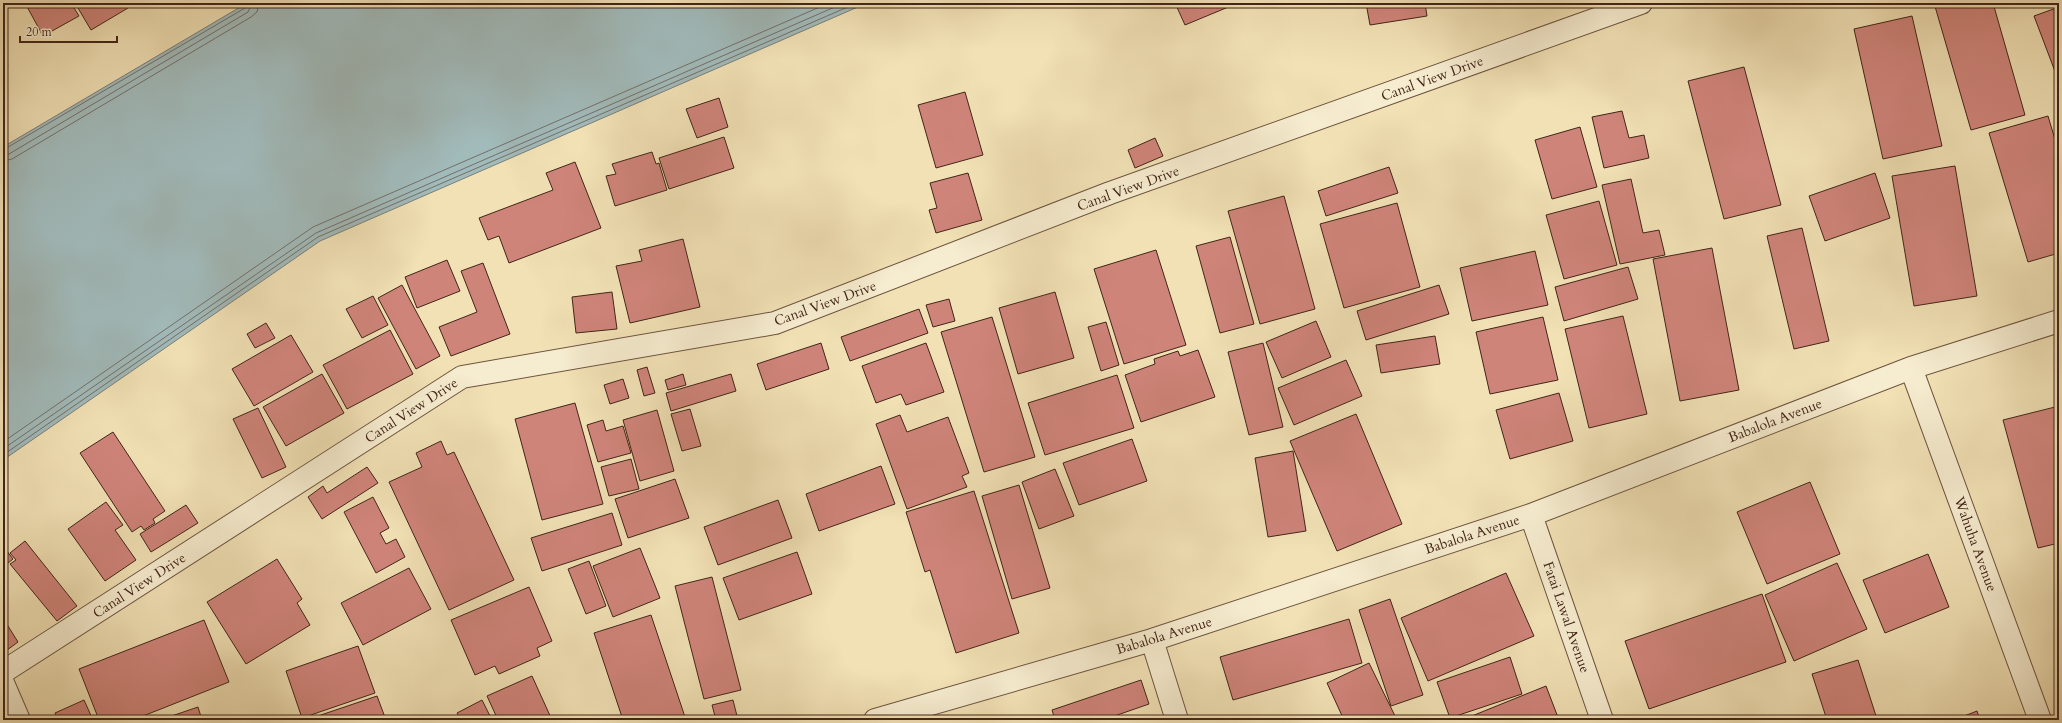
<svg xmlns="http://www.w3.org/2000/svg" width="2062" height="723" viewBox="0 0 2062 723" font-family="Cardo,serif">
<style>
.water{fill:#a1baba;stroke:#7b7e79}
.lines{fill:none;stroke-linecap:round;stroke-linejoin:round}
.shore{stroke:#727069;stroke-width:1}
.building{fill:#cf847a;stroke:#422518}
.street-casing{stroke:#6e543f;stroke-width:24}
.street{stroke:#f6eccf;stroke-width:22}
.labels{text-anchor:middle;stroke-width:4;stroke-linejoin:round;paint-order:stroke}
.street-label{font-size:14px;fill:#422518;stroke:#f6eccf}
</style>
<rect width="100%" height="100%" fill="#f1e1b5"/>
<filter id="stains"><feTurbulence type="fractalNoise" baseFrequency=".005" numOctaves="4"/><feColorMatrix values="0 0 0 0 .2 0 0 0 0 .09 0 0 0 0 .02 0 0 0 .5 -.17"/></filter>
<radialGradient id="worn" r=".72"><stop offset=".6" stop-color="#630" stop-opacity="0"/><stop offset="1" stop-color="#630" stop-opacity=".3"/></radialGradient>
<!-- water -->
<path class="water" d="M247,3H867L320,241L3,460V147Z"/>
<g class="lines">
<!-- shore -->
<path class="shore" d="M3,150L245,8L247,3
M3,155L9,154L248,12L252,3
M3,161L12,159L251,17L257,12L259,3
M3,442L313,227L829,3
M3,449L316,233L844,3
M3,455L318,237L857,3"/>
</g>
<!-- building -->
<path class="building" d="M25,3H71L79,16L43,36Z
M75,3H126L128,8L91,30Z
M1175,3H1238L1185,25Z
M1366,3H1425L1427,16L1370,25Z
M1934,3H1993L2025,115L1971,130Z
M2059,7V82L2034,16Z
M1912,16L1942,146L1883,159L1854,29Z
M3,57L8,66L3,69Z
M1744,67L1781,205L1724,219L1688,81Z
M965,92L983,155L936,168L918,105Z
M719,98L728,127L697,138L686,109Z
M1622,111L1629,138L1644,135L1649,158L1604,168L1592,117Z
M2048,116L2059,153V253L2028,262L1989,133Z
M1580,127L1597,187L1552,199L1535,140Z
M724,137L734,168L669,189L659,158Z
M1155,138L1163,156L1135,168L1128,150Z
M652,152L656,164L659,163L667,190L615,206L606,176L616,174L612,164Z
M575,162L601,228L509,263L499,236L488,240L479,218L553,190L546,173Z
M1955,166L1977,296L1914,306L1892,176Z
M1389,167L1398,193L1326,216L1318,191Z
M968,173L982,220L936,233L929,210L937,208L930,183Z
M1875,173L1890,218L1825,241L1809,196Z
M1631,179L1643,233L1659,230L1665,255L1620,264L1602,185Z
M1284,196L1315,309L1260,324L1228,211Z
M1599,201L1617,265L1564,279L1546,215Z
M1397,203L1420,287L1344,308L1320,224Z
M1802,228L1829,341L1794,349L1767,236Z
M1230,237L1254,324L1220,333L1196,246Z
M683,239L700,307L630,323L616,266L642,261L639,250Z
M1712,248L1739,390L1680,401L1653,259Z
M1156,250L1186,345L1124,364L1094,269Z
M1535,251L1548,305L1472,321L1460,268Z
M447,260L460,291L417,308L405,277Z
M483,263L510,334L451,356L439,327L477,312L461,271Z
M1628,267L1638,299L1564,321L1555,287Z
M402,285L440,356L416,369L378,298Z
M1439,285L1449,314L1366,340L1357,311Z
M612,292L617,329L576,333L572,297Z
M1055,292L1074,358L1018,374L999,308Z
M373,296L388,325L362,338L346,309Z
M949,299L955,321L933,327L926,305Z
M919,309L928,333L850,361L841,337Z
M1623,316L1647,414L1589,428L1565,329Z
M992,317L1035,457L984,472L941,332Z
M1543,317L1558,380L1490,394L1476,332Z
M1316,321L1331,357L1282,378L1266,342Z
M1106,322L1119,365L1101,371L1088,327Z
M266,323L275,338L255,348L247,334Z
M390,330L413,374L347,409L323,365Z
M291,335L313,372L254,406L232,369Z
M1435,336L1440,364L1381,373L1376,345Z
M821,343L829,369L766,390L757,364Z
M926,343L944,392L906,405L901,394L876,403L862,366Z
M1263,343L1283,427L1249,435L1228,352Z
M1198,350L1215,397L1141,422L1125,375L1155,364L1154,359L1178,351L1180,356Z
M1346,360L1362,396L1294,425L1278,388Z
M647,367L655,393L644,396L637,370Z
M322,374L344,413L286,446L263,407Z
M683,374L686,385L668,390L665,380Z
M731,374L736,391L671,411L666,393Z
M1117,375L1134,428L1045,455L1028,403Z
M623,379L629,398L610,404L604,385Z
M1559,393L1573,441L1510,459L1496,410Z
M575,403L603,504L542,520L515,419Z
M2059,406V543L2038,548L2003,420Z
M258,408L286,467L262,478L233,419Z
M690,409L701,446L682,451L671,414Z
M657,410L674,471L640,481L623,420Z
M1356,414L1402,524L1337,551L1290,441Z
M900,415L907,432L948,417L969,473L962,476L967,487L907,509L876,424Z
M603,420L606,431L623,426L631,453L598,462L587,425Z
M113,432L165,511L153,519L155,523L144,530L141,526L132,532L80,453Z
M1132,439L1147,481L1079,505L1063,463Z
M441,441L447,455L454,452L514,580L449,610L389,482L422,467L416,453Z
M1293,451L1306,531L1268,537L1255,458Z
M631,459L639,489L609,496L601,467Z
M881,466L895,504L819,531L806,494Z
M367,467L378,483L322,519L308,497L323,486L327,493Z
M1055,469L1074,516L1039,529L1022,482Z
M675,479L689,518L628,538L615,499Z
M1810,482L1840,554L1767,584L1737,512Z
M1019,485L1050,588L1012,599L982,496Z
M974,491L1019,633L956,653L930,570L925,572L906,512Z
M373,497L389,528L380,533L386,544L396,539L405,557L376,573L344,512Z
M778,500L792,538L718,565L704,527Z
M106,502L123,525L115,530L136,560L105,581L68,529Z
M186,505L198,523L151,552L140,534Z
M612,513L622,545L542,571L531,538Z
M25,541L77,606L57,621L10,564L16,560L10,553Z
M3,546L13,559L3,567Z
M640,548L660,598L613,617L593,566Z
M797,552L812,594L739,620L723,578Z
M1928,554L1949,607L1885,633L1863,580Z
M277,559L302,599L297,603L310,625L246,664L207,602Z
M589,561L606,606L586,614L568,569Z
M1837,563L1867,629L1794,661L1765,595Z
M409,568L431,609L363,645L341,603Z
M1506,573L1534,636L1428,681L1401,618Z
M712,577L741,690L704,699L675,586Z
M529,587L552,641L537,648L540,656L499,674L495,666L475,675L451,620Z
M1762,594L1786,662L1649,709L1625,641Z
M1390,599L1423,695L1391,706L1359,610Z
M651,615L686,720H623L594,633Z
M3,618L18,642L3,653Z
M1349,619L1362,663L1233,700L1220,657Z
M204,620L229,682L133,720H99L79,669Z
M358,646L375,693L302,718L286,671Z
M1510,657L1522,694L1450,718L1437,682Z
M1858,660L1877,719L1827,720L1812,674Z
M1369,663L1397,720H1344L1327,683Z
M532,676L552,720H498L487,696Z
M1141,680L1149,704L1103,720H1055L1052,710Z
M1546,686L1559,720H1462Z
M377,696L386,720H313L312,718Z
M84,700L93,720H58L55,713Z
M482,700L492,720H453L459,717L457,713Z
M733,700L738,720H716L712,705Z
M198,707L202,720H160Z
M1977,711L1980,720H1954Z"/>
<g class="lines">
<!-- street casing -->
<g class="street-casing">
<path id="street" d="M1911,368L2040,720
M1531,515L1602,720
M1152,640L1177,720
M3,672L462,377L775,323L1110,193L1641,3
M3,683L19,720
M875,720L1152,640L1531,515L1911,368L2059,321"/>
</g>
<!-- street -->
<use href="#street" class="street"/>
</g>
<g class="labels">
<!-- street labels -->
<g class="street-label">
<text transform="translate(1432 78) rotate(-20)" y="5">Canal View Drive</text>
<text transform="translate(1128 188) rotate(-20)" y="5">Canal View Drive</text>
<text transform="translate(825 303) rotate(-20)" y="5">Canal View Drive</text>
<text transform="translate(411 410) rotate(-33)" y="5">Canal View Drive</text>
<text transform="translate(1775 420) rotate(-21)" y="5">Babalola Avenue</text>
<text transform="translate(1472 534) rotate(-18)" y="5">Babalola Avenue</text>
<text transform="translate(1976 544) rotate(70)" y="5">Wahuha Avenue</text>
<text transform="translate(139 585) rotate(-33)" y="5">Canal View Drive</text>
<text transform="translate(1567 617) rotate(71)" y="5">Fatai Lawal Avenue</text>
<text transform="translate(1164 635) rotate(-17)" y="5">Babalola Avenue</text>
</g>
</g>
<!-- margin -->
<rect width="2062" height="723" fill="none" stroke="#f1e1b5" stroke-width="16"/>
<rect x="4" y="4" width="2054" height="715" fill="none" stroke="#422518" stroke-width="2"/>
<rect x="8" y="8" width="2046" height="707" fill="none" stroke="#422518"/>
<!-- scale -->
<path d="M20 36v6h97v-6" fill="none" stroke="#422518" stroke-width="2"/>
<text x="26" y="36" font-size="12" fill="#422518" stroke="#f6eccf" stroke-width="3" paint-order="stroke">20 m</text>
<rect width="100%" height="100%" filter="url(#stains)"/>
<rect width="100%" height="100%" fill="url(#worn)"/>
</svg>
